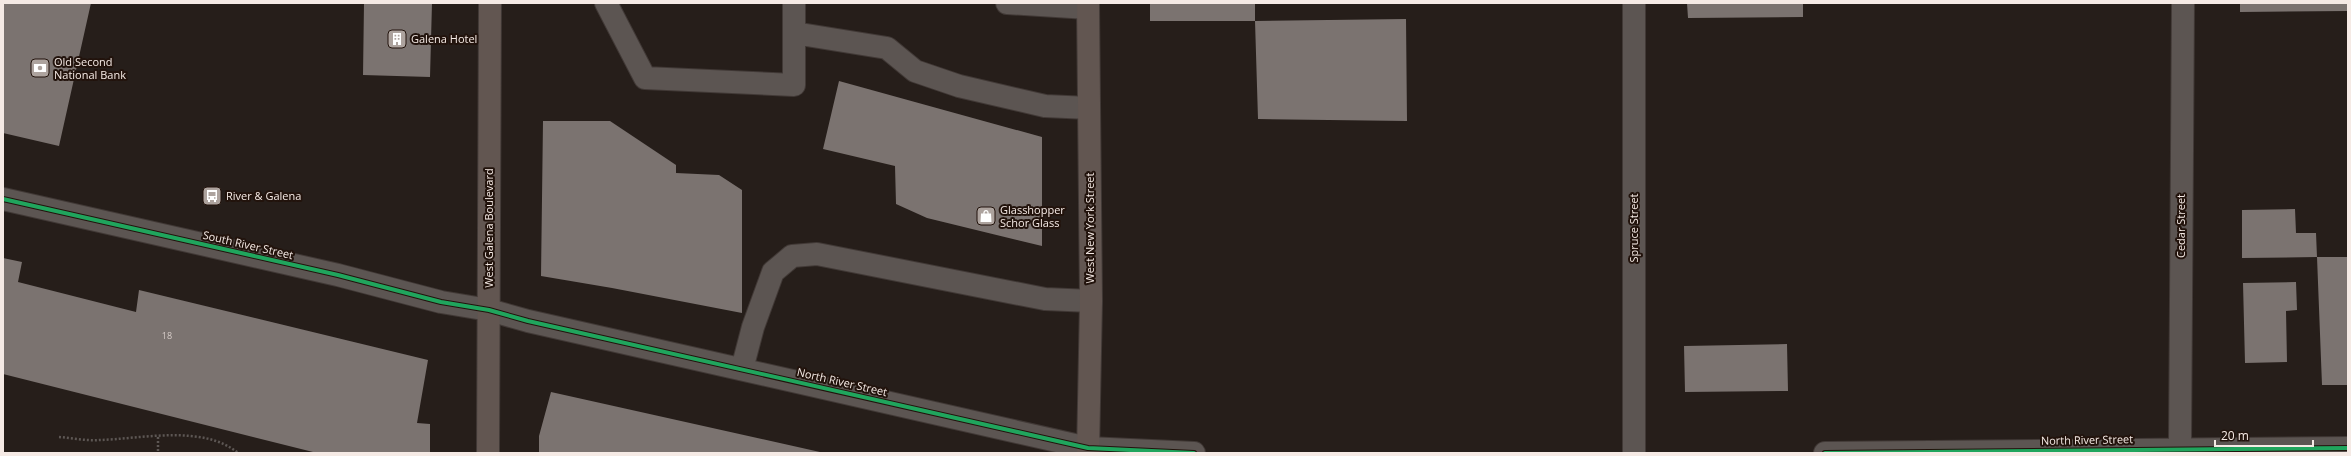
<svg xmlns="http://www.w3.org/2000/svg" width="2351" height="456" viewBox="0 0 2351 456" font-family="'Open Sans',sans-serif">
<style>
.building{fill:#7b7370}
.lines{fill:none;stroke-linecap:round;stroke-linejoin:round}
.minor-casing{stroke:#413936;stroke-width:24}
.major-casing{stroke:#413936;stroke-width:24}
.path{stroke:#5d5754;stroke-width:2.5;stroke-dasharray:2 2;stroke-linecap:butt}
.minor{stroke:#5c5552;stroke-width:22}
.major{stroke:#625651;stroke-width:22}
.cycleway-casing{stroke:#22130c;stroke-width:6}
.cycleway{stroke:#20a55d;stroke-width:4}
.labels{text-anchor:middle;stroke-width:4;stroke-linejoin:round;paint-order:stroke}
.number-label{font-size:9px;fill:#d6ccc8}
.poi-label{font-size:11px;fill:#f5eae5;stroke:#22130c;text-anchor:start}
.street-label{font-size:11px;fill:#f5eae5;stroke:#22130c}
</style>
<rect width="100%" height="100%" fill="#261e1a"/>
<!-- building -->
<path class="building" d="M3,3H91L59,146L3,133Z
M364,3H432L430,77L363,75Z
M1150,3H1255V21H1150Z
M1687,3H1803V17L1688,18Z
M2240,3H2348V11L2240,12Z
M1406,19L1407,121L1258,119L1255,21Z
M839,81L1042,137V246L927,218L896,204L895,166L823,149Z
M543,121H610L676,165V173L719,175L742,190V313L612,288L541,276Z
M2295,209L2296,233H2316L2317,257L2242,258V210Z
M2317,257H2348V385H2322Z
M3,258L22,262L18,282L136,312L139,290L428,360L417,423L430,424V453H317L3,374Z
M2296,282L2297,310L2286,311L2287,362L2245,363L2243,283Z
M1787,344L1788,391L1685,392L1684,346Z
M551,392L820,452V453H539V436Z"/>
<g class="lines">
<!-- minor casing -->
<g class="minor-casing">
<path id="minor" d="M606,3L645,78L794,85V3
M1007,3L1088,8
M1634,3V453
M794,33L887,48L915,71L959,86L1045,106L1089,108
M3,199L338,275L441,302L489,310L528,321L1088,448L1194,453
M742,369L753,327L773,272L792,256L817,254L1045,299L1091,301
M2180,448L2183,3
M1825,453L2348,448"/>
</g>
<!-- major casing -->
<g class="major-casing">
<path id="major" d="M1088,3L1091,301L1088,453
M488,453L490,3"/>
</g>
<!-- path -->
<path class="path" d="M59,437C72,438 86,441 99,440C141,439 203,424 238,453
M158,437V453"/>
<!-- minor -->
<use href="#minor" class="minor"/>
<!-- major -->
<use href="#major" class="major"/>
<!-- cycleway casing -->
<g class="cycleway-casing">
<path id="cycleway" d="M3,199L338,275L441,302L489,310L528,321L1088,448L1194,453
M1825,453L2348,448"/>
</g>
<!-- cycleway -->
<use href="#cycleway" class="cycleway"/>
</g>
<!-- icons -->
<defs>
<g id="building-square" transform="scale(1)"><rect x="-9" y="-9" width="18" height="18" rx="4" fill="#ada39e" stroke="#22130c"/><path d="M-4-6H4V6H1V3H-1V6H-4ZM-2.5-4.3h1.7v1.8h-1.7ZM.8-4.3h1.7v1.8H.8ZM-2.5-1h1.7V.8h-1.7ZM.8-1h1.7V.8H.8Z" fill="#fff"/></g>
<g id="bank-square" transform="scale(1)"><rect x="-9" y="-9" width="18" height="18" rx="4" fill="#ada39e" stroke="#22130c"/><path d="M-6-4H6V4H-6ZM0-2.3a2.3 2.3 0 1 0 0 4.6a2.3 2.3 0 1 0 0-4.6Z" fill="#fff"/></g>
<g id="bus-square" transform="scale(1)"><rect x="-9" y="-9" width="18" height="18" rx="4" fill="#ada39e" stroke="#22130c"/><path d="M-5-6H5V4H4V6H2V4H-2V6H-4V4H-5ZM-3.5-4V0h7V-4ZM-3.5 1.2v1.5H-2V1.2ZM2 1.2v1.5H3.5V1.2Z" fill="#fff"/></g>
<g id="shop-square" transform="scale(1)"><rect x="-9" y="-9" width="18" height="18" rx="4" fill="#ada39e" stroke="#22130c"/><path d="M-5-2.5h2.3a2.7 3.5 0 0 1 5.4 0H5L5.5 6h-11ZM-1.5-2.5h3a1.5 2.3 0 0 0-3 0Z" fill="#fff"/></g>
</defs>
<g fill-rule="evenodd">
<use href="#building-square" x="397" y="39"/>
<use href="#bank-square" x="40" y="68"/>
<use href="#bus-square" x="212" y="196"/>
<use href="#shop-square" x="986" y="216"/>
</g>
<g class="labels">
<!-- number labels -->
<g class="number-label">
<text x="167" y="339">18</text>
</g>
<!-- poi labels -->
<g class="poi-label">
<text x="411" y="43">Galena Hotel</text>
<text x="54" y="66">Old Second<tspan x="54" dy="13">National Bank</tspan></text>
<text x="226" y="200">River &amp; Galena</text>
<text x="1000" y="214">Glasshopper<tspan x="1000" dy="13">Schor Glass</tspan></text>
</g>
<!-- street labels -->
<g class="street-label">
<text transform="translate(2181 226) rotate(-90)" y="4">Cedar Street</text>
<text transform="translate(489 228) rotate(-90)" y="4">West Galena Boulevard</text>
<text transform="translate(1090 228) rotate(-90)" y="4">West New York Street</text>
<text transform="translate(1634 228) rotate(-90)" y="4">Spruce Street</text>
<text transform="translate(248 245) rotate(13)" y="4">South River Street</text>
<text transform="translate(842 382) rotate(13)" y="4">North River Street</text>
<text transform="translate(2087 440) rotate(-1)" y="4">North River Street</text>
</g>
</g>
<!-- border -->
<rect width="2351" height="456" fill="none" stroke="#f5eae5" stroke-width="8"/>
<!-- scale -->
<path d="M2215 440v6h98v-6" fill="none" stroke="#f5eae5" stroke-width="2"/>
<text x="2221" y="440" font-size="12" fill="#f5eae5" stroke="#22130c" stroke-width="3" paint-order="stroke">20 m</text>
</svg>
